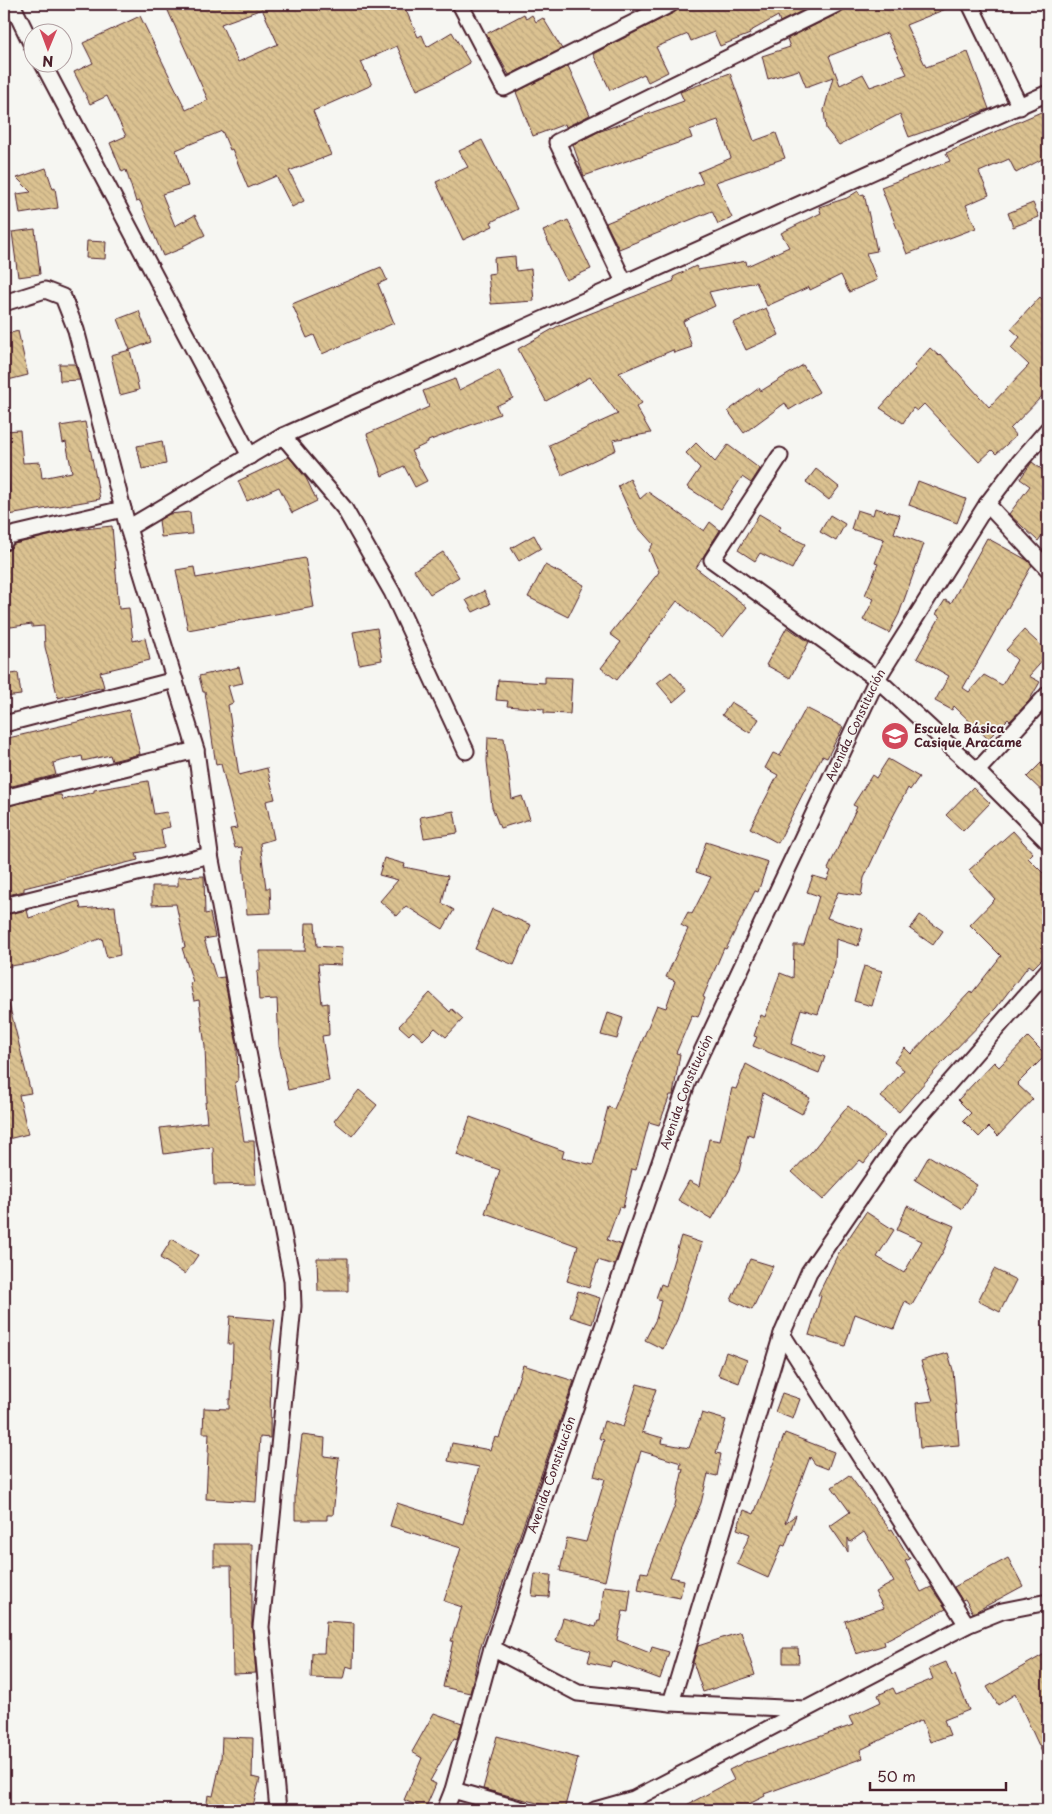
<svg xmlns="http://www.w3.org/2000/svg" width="1052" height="1814" viewBox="0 0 1052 1814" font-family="'Playpen Sans',sans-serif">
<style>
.building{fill:url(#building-back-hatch);stroke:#4a1f2b;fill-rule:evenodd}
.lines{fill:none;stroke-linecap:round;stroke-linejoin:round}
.minor-casing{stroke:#4a1f2b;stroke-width:19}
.minor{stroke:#f6f6f2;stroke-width:15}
.labels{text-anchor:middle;stroke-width:4;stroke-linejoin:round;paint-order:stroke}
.street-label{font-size:12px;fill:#4a1f2b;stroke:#f6f6f2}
.poi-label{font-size:12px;font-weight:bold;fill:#4a1f2b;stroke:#f6f6f2;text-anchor:start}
</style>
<defs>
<pattern id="building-back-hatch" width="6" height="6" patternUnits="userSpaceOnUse" patternTransform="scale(1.25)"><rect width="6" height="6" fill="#dbc291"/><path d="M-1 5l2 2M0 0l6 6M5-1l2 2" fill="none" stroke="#bda67d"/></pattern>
</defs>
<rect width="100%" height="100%" fill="#f6f6f2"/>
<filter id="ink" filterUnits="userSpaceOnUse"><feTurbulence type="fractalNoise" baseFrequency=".02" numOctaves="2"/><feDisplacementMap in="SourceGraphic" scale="10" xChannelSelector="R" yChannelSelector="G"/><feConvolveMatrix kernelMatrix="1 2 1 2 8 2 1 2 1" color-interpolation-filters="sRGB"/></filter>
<g filter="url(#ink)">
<!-- building -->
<path class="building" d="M165,4H403L418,37L422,35L427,47L452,32L470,63L442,79L417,90L397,46L361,62L372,85L313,111L331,155L289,171L304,201L292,207L276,176L248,188L232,149L230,150L222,131L176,150L188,186L162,194L175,226L195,215L205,235L183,246V248L163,256L140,201L136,202L126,170L122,172L110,143L126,136L107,96L90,104L74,72L93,63L83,43L140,16L186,110L208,100ZM262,9L278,44L238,62L221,24Z
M683,4H816L780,22L778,16L749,32L750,34L720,46L714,32L691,41L688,34L656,47L668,72L648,82L644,74L610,90L593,54L675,12Z
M846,4H958L906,25L926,67L968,52L989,109L909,137L900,114L839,145L826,129L824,110L833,77L806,87L799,70L768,79L762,56L790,47L787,39L841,12ZM887,33L907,74L870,87L863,74L840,85L829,56Z
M524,14L526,19L532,15L536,22L543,18L562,49L509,75L486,34Z
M568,66L590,115L566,127L565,124L533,136L516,92Z
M730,73L754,141L776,133L785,158L716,182L732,218L718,224L712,211L619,249L606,223L703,183L698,172L731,158L718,120L689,130L692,138L584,176L573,145L598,132L684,101L680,92Z
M1048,109V156L1016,173L1009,159L979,172L989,195L966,205L976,228L907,254L881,187L950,161L946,153Z
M482,140L517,209L491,222L493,226L463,240L436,182L468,167L459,151Z
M46,168L53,189L55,188L58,208L20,214L17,194L31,192L17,178Z
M858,191L860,195L864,194L877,251L866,253L877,280L849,292L841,275L810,290L809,287L767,306L756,282L709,292L715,306L683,321L692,347L674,353L673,350L619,373L642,403L636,407L651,433L613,440L616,450L562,475L549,445L618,414L590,377L546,401L518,349L558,326L674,281L673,277L696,266L698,270L746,261L747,266L789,247L781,233L821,213L819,207L847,198Z
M1033,203L1039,217L1013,227L1008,213Z
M568,220L591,269L566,280L543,231Z
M35,229L40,274L18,277L12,232Z
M87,241L106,242L105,259L86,258Z
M515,256L516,271L531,269L534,301L491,304L488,274L495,273L494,258Z
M381,267L387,280L378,284L394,323L322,354L314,335L307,338L292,304Z
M1040,297L1048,305V390L1010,429L1016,436L996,454L992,450L979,462L924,404L917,411L913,408L903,423L880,408L916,368L914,366L930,348L939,356L941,354L989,407L1029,365L1011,348L1020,337L1011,329Z
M766,308L779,335L746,350L733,323Z
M139,311L151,342L130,350L118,319Z
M18,331L28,375L4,381V335Z
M130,350L139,390L120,395L111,355Z
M59,364H75L80,380L60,381Z
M803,365L819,392L789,410L785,403L744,433L728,411L759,388L761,391Z
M499,370L513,398L496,406L500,414L428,441V443L411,451L427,481L415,487L404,466L382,476L367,434L429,407L423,391L455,379L459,390Z
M85,422L100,499L9,515L5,495L10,494L6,459H4V431L20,430L23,463L40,462L42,478L72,472L66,442L63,443L60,426Z
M162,441L166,464L142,469L137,446Z
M696,443L715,462L728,445L760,469L751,483L742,477L721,509L687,487L700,468L686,453Z
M289,457L306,478L317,501L292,513L279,487L247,501L238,481Z
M1032,462L1048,474V527L1038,541L1009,514L1030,486L1020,479Z
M816,469L839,487L829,500L806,482Z
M630,479L640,499L648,492L704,531L710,522L720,530L696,568L747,607L723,637L677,601L617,680L601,668L621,642L610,634L659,572L649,550L653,544L636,525L618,486Z
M918,481L966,499L957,523L909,505Z
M875,508L900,515L894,533L924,544L899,614L889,633L863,620L874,599L865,595L878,564L875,563L884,539L851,529L857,510L873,515Z
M190,512L192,534L161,537L159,520L169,514Z
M759,514L781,527L778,531L805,544L792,569L760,553L755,561L738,550Z
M830,515L845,524L836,541L820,532Z
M112,526L119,609L129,608L133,641L145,638L150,660L100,672L104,687L58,698L45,647L44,626L32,627V624L4,628V551L9,550L14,544L74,530Z
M534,535L541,548L519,561L511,548Z
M987,538L1027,560L1032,565L963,688L969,692L984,675L1002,685L1017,660L1006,650L1024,630L1048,652V655L1029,676L1040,682L1029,701L1010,721L1008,719L988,739L954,706L952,710L935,701L949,676L917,658L940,617L936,614L945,600L951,603Z
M443,552L459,577L430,594L414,570Z
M305,558L314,607L188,630L176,570L194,567L196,578Z
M545,565L584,585L568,617L528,597Z
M484,591L490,604L473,612L466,600Z
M787,627L809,642L790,678L766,665Z
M377,628L382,660L359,664L353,632Z
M239,667L243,683L228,686L233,703L228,705L239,775L267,768L275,799L266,801L274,839L260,843L266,888H270L271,913L247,914L242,847L235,848L230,829L237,828L221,764L216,765L205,692H203L199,676Z
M671,672L687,690L673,702L657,683Z
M18,673L21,695L4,697V675Z
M545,677L572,678L570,714L544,713V709L507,706L508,701L496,700L498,680L545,683Z
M731,702L759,719L750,733L722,715Z
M806,708L843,727L827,758L822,756L778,843L750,828L778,775L765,768L773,753L780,756Z
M129,710L140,754L112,761L110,755L83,761L82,756L53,763L56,775L4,788V739Z
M488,737L504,738L512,799L522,796L530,819L500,828L492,807L487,761Z
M1048,756V797L1027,777Z
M888,759L919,777L910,790L908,788L888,826L864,878L861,896L838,892L827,918L863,929L858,946L836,939L835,963L818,1014L801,1009L791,1044L825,1057L819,1073L753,1046L757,1037L754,1036L761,1015L765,1017L780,973L793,978L794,945H804L819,896L807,892L813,876L827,880L831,871L828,869L857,807L853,805L872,775L876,778Z
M148,781L154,814L167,812L170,827L161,829L164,848L136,853L138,860L24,888V891L4,896V807L53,795H61L63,800L94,792V790Z
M973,787L990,803L963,831L946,815Z
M454,811L458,833L424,838L420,817Z
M1013,831L1033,853L1028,858L1048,878V953L1033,968L1029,965L996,1008L941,1064L899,1112L881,1097L904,1070L894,1062L905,1048L911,1054L971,991L972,993L1001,956L970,925L995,899L969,870Z
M706,842L768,862L758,892L755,891L726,949L724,948L703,997L705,998L698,1017L692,1015L676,1053L680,1054L673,1095H670L659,1125L649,1122L636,1170L632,1169L623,1208L619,1207L607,1240L622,1245L614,1265L598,1260L589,1288L567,1281L578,1246L485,1213L500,1170L457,1155L470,1117L564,1151L562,1158L593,1165L608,1107L614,1109L657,1005L666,1008L675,981L666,977L688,929L681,925L688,912L692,914L711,877L696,872Z
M384,858L405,864L404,867L448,876L442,903L454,910L443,929L406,906L397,916L380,901L398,880L379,875Z
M204,876L205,914L210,913L215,937L204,939L216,978L224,977L237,1045L238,1081L235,1082L244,1141H254L256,1184L214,1185L213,1147L164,1154L160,1128L207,1122L205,1102H207L205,1047L199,1000L194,1001L190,983L193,982L182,948L185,947L176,904L152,905V886H178V877Z
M79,901L81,909L115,906L120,955L107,958L102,938L36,962L4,967V915L27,910L29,918Z
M492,909L531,925L514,965L475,949Z
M920,915L943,931L933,945L910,929Z
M306,923H315L317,946L342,948L341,965L318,964L322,1004L328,1003L329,1035L322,1036L329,1081L288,1090L279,1045L277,999L259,1000L257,971H260V951H305Z
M864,966L882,971L872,1006L854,1001Z
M430,993L450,1012L452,1009L463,1019L446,1037L435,1028L423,1040L413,1031L409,1035L399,1026Z
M4,1004H9L31,1093L19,1095L28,1134L4,1140Z
M608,1013L623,1018L617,1039L601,1035Z
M1028,1037L1046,1055L1017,1084L1033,1099L998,1136L989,1127L979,1137L963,1121L971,1113L958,1100L994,1062L999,1067Z
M746,1064L810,1098L802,1114L763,1093L753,1136L748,1134L739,1171L712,1219L678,1200L689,1181L699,1186L709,1139L720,1141L732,1088L736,1089Z
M359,1090L377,1105L352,1136L334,1121Z
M848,1106L885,1136L864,1163L860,1160L823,1200L792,1172L812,1151Z
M929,1156L977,1185L962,1209L915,1180Z
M907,1206L954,1226L944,1250L912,1305L905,1301L894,1329L855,1314L845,1346L809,1335L821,1296L818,1295L838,1254L866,1212L894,1230L877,1257L904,1273L922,1241L897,1230Z
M681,1236L702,1243L677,1320L663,1349L645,1340L656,1319L661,1300L656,1298L661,1284L666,1286Z
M172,1239L198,1255L185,1274L160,1258Z
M317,1258H348V1291H318Z
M750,1259L773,1266L752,1310L731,1300Z
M994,1269L1016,1280L1000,1312L978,1301Z
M578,1291L600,1298L592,1324L570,1317Z
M230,1316L275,1320L271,1347L270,1438L260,1437L256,1502L206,1499L209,1433H203L204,1408L229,1409V1399H231L233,1344H228Z
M726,1352L747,1360L739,1383L718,1375Z
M948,1353L953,1370L959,1445L920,1448L916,1403L933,1401L921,1361Z
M523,1365L574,1381L480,1649L470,1693L443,1687L453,1641H451L462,1607L444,1601L461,1548L390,1526L397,1503L463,1524L479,1467L448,1461L452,1443L490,1450L495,1437L499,1438Z
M637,1384L656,1389L642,1432L663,1438L662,1443L689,1448L702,1413L726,1420L716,1453L721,1454L717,1476L708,1474L701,1503L670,1577L684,1580L680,1598L638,1590L641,1572L648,1573L675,1505L683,1469H680L681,1463L641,1451L616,1534L605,1581L560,1571L567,1538L586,1542L605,1479L594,1476L604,1440L599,1438L604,1421L623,1427Z
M782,1393L800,1399L793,1419L775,1412Z
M785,1433L834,1452L828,1469L815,1464L810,1457L785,1523L796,1515L785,1546L782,1545L768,1578L737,1564L750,1534L737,1529L744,1510L754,1514Z
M302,1435L325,1438L324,1456L339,1458L333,1515H327V1520H295V1494Z
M849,1475L890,1530L892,1529L910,1559L905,1561L921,1592L931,1587L946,1609L884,1641L885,1645L856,1654L845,1621L884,1608L875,1592L894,1582L864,1532L850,1542L848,1538V1552L830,1526L850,1512L832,1487Z
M214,1544H252V1628L256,1673L233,1674L231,1566H214Z
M1008,1558L1023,1586L973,1613L965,1599L962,1600L954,1587Z
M535,1574L551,1575L549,1597L532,1596Z
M604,1586L631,1589L628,1612L623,1611L617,1640L650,1653L652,1647L669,1652L660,1679L612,1661L610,1667L588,1662L591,1651L556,1641L563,1618L596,1627L598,1620H600Z
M326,1621L354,1623L353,1668L346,1666L343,1679L311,1678L312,1653H324Z
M741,1632L755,1675L703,1692L693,1662L698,1646Z
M783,1648H798L799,1663H783Z
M1048,1652V1765L1015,1694L998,1705L987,1687Z
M946,1662L952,1676L955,1675L969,1710L944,1720L950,1735L930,1742L922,1720L860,1750L863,1758L764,1794L765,1796L749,1804L752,1810H677L734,1780L729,1770L747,1761V1762L853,1725L849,1717L881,1702L878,1695L893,1688L896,1694L933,1679L929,1669Z
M434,1713L462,1723L457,1739L454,1738L430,1781L436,1784L425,1809L404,1800L422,1758L412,1752Z
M497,1736L578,1758L564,1810L483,1789Z
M222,1737L253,1738L252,1777L260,1779L252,1810H206L208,1795L213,1796L221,1760Z"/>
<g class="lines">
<!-- minor casing -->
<g class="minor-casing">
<g id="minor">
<path d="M12,4L32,45"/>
<path d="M460,4L504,88L671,4"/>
<path d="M970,4L1020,107"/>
<path d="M42,62L250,456"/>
<path d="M624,282L557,142L837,4"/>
<path d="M4,303L45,290L63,297L76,330L128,528L196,750L210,855L292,1280L293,1306L261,1627L278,1810"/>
<path d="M283,436L344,508L392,592L466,751"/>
<path d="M780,456L712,560L877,679L977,771L1048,842"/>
<path d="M987,504L1048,569"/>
<path d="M128,528L283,436L1048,93"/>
<path d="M4,542L8,536L123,509"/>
<path d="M4,724L175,680"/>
<path d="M977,771L1048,694"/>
<path d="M4,798L196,750"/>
<path d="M4,906L210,855"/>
<path d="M782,1334L967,1625"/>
<path d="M492,1648L578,1693L671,1703L805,1709"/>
<path d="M671,1703L782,1334L809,1272L901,1138L1048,970"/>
<path d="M453,1790L523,1810"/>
<path id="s1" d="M445,1810L453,1790L492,1648L688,1081L877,679L987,504L1016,466L1048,429"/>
<path d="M595,1810L634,1799L967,1625L1002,1611L1048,1602"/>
</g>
</g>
<!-- minor -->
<use href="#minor" class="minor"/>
</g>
</g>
<!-- icons -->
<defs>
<g id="school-disc" transform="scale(1.4375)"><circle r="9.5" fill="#d1495b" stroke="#f6f6f2"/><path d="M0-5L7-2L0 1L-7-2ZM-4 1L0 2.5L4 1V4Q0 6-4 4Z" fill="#fff"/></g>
</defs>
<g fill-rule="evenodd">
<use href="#school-disc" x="895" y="736"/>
</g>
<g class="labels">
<!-- street labels -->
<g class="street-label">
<text dy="4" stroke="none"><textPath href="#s1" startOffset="1162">Avenida Constitución</textPath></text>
<text dy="4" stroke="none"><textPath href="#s1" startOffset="758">Avenida Constitución</textPath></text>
<text dy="4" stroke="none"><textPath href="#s1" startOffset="352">Avenida Constitución</textPath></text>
</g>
<!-- poi labels -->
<g class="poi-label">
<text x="914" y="733">Escuela Básica<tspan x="914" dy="14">Casique Aracame</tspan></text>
</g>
</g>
<!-- margin -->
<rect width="1052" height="1814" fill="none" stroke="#f6f6f2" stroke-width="20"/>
<rect x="10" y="10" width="1032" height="1794" fill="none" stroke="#4a1f2b" stroke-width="2" filter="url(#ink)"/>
<!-- north arrow -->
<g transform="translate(48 48) rotate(181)"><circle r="24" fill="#f6f6f2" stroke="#b1a0a2"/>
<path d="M0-4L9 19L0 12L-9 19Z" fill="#d1495b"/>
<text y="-8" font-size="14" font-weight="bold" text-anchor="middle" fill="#4a1f2b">N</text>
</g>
<!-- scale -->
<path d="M870 1782v8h136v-8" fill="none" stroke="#4a1f2b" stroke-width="2.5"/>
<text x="877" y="1782" font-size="15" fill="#4a1f2b" stroke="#f6f6f2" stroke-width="4" paint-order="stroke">50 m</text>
</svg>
